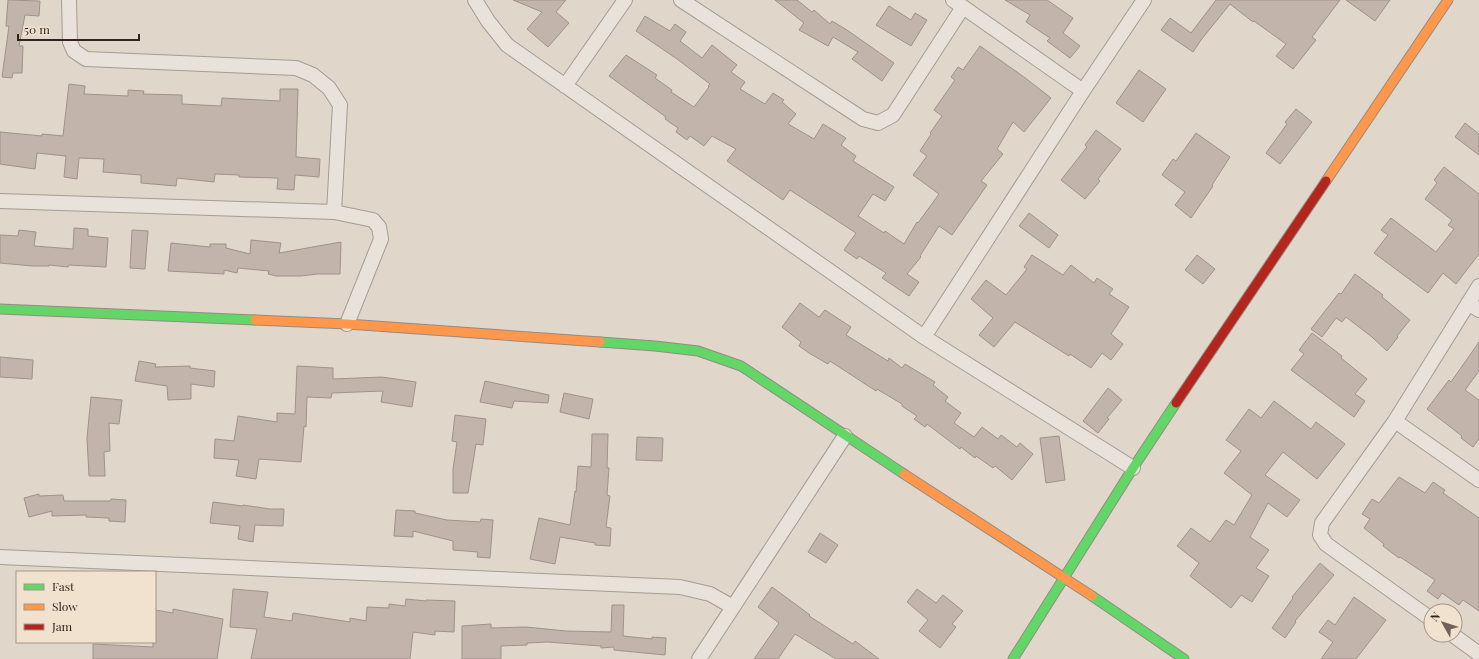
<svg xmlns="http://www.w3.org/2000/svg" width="1479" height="659" viewBox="0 0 1479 659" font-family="'Playfair Display',serif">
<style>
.building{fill:#c3b4ab;stroke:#9f928a}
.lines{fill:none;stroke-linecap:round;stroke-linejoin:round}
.street-casing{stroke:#a59c93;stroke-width:16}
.fast-casing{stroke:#948b84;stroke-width:11}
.slow-casing{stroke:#948b84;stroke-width:11}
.jam-casing{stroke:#948b84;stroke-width:11}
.street{stroke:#e8e2db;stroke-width:14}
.fast{stroke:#63d668;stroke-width:9}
.slow{stroke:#ff974d;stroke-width:9}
.jam{stroke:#b3261e;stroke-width:9}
</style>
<rect width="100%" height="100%" fill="#e0d6ca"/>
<!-- building -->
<path class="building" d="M8,0L40,1L39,16L25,15L19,46H23L22,73H13L12,78L2,77L9,26H6Z
M513,0H566L556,12L569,23L548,47L527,29L542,12Z
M775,0H797L812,12L814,10L830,24L832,21L847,30L894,63L882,81L852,59L858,52L833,37L828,46L799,30L804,23Z
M1005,0H1047L1073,18L1063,33L1080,46L1070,58L1047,41L1050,38L1026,22L1030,15Z
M1216,0H1340L1312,37L1316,40L1293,69L1276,56L1286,44L1254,21L1253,22L1230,4L1201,40L1193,52L1161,30L1170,18L1191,33Z
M1346,0H1390L1375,21Z
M889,6L911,20L915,13L927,20L911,46L876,25Z
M645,16L670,31L675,24L686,32L680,41L702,58L712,45L737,65L731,72L745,82L740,89L765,104L773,93L784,100L782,102L796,114L788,124L814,139L823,124L846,138L841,145L856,156L853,161L894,187L885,201L873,194L858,216L884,233L885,231L904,244L917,222L918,223L939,194L913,175L927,156L920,151L931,134L930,133L942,116L934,110L955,80L951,77L958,67L963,70L980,46L1024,77L1051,98L1024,132L1013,122L997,149L1003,154L981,181L987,185L952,235L939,226L920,256L921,257L907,274L919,282L909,296L882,278L886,273L859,256L857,259L844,250L856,233L790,190L783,200L727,161L736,149L712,136L704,146L690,136L687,140L676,132L678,128L665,119L666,117L609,76L626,55L657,75L655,78L672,90L671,92L694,107L709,87L708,86L710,84L677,59L636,31Z
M1139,70L1166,89L1143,122L1116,103Z
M69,84L85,86L84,94L128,96V90L144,91L143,94L182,95V104L221,106L222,98L280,101V89H298L296,157L320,159L319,177L295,175L294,190L277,189L278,178L239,177V175L215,174L214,182L177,178L176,186L141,183V175L103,172L104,159L79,158L77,179L64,177L66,156L37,153L35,169L0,164V132L42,136V134L63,136Z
M1296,109L1312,122L1280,164L1266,153L1287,124L1285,122Z
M1465,123L1479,134V155L1455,137Z
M1096,130L1121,149L1098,179L1100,181L1085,199L1061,180L1087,147L1085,145Z
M1196,133L1230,157L1212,185L1213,186L1191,218L1175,205L1185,192L1162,175L1173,159L1176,161Z
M1444,167L1479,194V254L1456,284L1443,273L1428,293L1374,253L1388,235L1381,230L1391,218L1436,252L1454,229L1448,225L1452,220L1425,199L1437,183L1434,180Z
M1029,213L1058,235L1049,248L1019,226Z
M74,228L88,229V236L108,238L106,267L69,265L68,267L49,265V266H32L0,263V235L18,236L19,230L36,232L34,246L73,249Z
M132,230L148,231L145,269L130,268Z
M251,240L281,243L279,253L341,242L340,274H317L301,276H276L268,274L269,271L238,268L237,273L224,270V274L168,271L171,243L210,247V244H226V248L250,254Z
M1032,255L1063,275L1071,265L1094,283L1097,278L1113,289L1109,294L1129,307L1111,334L1123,344L1111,360L1102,353L1091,368L1070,354L1069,356L1015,322L994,347L979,335L993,318L971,299L986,280L1006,295L1027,269L1024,267Z
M1197,255L1215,269L1203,284L1185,270Z
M1355,274L1383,295L1382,297L1410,320L1397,336L1398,337L1387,351L1372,337L1346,317L1342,322L1336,318L1322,337L1311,329L1339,293L1341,294Z
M800,303L819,317L825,310L851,327L846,335L888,361L889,358L902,368L905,364L935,382L933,385L948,397L945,401L961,413L954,423L974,437L982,427L998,439L1001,435L1017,447L1020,443L1033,454L1012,480L995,466L993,468L976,456L975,458L961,447L960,449L927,424L925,427L914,419L917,416L902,406V404L877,389L876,391L830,361L828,364L809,353L799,346L801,342L782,327Z
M1312,333L1342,356L1341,358L1367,379L1355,394L1365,401L1354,417L1291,370L1304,354L1299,350Z
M1479,342V371L1465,390L1479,400V439L1473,447L1461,438L1462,436L1427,409L1449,380L1451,382Z
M0,357L33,360L32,379L0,377Z
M139,361L156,364L155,367L190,366V368L215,371L214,387L191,384V399L168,400L167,386L135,381Z
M297,366L333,368V379L382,377L416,382L412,407L381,402L383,391L332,393L331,398L307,397L306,427L304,426L301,462L259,459L256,479L236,476L239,460L214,458L215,439L234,441L238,416L277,422V413L295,414Z
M485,381L549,395L548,403L514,401L512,408L480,402Z
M1108,388L1122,400L1107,418L1109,419L1098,433L1083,421Z
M564,393L593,399L589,419L560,412Z
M91,397L122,400L119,424L109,423L110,451L104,452L105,476H89L87,438Z
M1274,401L1311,429L1316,422L1345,444L1317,479L1283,452L1265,475L1300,500L1287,517L1268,503L1250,537L1269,550L1256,568L1269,576L1252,602L1241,595L1231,608L1190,576L1199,563L1177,546L1191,528L1210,542L1226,520L1234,525L1252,495L1224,473L1241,451L1226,440L1249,409L1261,418Z
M455,415L486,419L483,445L476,444L468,493H453V469L457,442L452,441Z
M592,434H608L607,468H609L607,495L610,496L606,527L611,528L610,546L595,545V543L560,537L555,564L530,559L539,518L570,525L575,491L576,492L578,466L591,467Z
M1059,436L1065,480L1046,483L1040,438Z
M637,437L663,438L662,461L636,460Z
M1399,477L1425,493L1433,482L1445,490L1443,493L1479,518V611L1463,600L1459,605L1442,593L1438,599L1427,591L1435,580L1400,557L1399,558L1383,546L1384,544L1364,528L1370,519L1362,514L1372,499L1379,503Z
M39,494V496L63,495L64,501H110L111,499L126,500L125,522L109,521V518L86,517V515L52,516V511L29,517L24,498Z
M213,502L243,506V505L270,509H284L283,526L255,525L253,542L238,539L240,526L210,523Z
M396,510L415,511V513L447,520L480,522L481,519L493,520L490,558L477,557L478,552L453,550V541L413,531V537L394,536Z
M820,533L838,545L826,563L808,552Z
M1320,563L1334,575L1295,621L1296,622L1285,638L1272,628L1293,598L1292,597Z
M772,587L810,615L809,616L853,644L855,641L879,659H836L795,634L778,659H754L779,623L758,607Z
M233,589L268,592L264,617L292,621L293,613L350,622V618L366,621L367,607L389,608V604L405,606L406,599L426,601V600L455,601L454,632L435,631V635L413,632L410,659H251L257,629L230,627Z
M917,589L936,603L943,595L963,611L952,624L956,627L940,648L919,631L928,620L907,602Z
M1354,597L1386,620L1356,659H1321L1333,642L1319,632L1328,620L1335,625Z
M612,605H624L623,636L652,639V637L666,638L665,655L614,650V647L601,648V646L547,642L527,643V645L501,646V659H462V626L491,624V628L526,627L566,631L611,632Z
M173,609L223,619L217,659H93V644L153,647V642H155V610L173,613Z"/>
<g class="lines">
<!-- street casing -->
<g class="street-casing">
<path id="street" d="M69,0L70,42L74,51L86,59L296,68L313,75L329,88L340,105L334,212
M475,0L488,21L507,45L924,337L1133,468
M681,0L863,119L878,123L893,115L963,7
M953,0L1083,91
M565,86L625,0
M0,201L334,212L373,220L379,227L381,239L347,324
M1468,303L1479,310
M924,337L1083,91L1144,0
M1395,421L1479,480
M0,557L680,587L710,594L733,607
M1431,619L1326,544L1320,535L1322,523L1395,421L1479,286
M1453,635L1479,654
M699,659L845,436"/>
</g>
<!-- fast casing -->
<g class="fast-casing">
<path id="fast" d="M0,309L255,320
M600,342L655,346L698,351L741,366L904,474
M1092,596L1184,659
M1013,659L1133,468L1176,403"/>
</g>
<!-- slow casing -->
<g class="slow-casing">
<path id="slow" d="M1326,181L1448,0
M255,320L347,324L600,342
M904,474L1092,596"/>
</g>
<!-- jam casing -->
<g class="jam-casing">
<path id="jam" d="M1176,403L1326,181"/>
</g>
<!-- street -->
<use href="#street" class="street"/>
<!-- fast -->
<use href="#fast" class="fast"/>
<!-- slow -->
<use href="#slow" class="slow"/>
<!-- jam -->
<use href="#jam" class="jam"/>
</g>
<!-- legend -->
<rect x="16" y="571" width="140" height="72" fill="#f1e2d0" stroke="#a49688"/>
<rect x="24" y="584" width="20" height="6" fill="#63d668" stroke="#a49688"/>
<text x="52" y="591" font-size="12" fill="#31241d">Fast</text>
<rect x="24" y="604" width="20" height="6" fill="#ff974d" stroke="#a49688"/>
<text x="52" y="611" font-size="12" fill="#31241d">Slow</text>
<rect x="24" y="624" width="20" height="6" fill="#b3261e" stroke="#a49688"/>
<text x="52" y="631" font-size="12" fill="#31241d">Jam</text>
<!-- north arrow -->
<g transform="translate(1443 623) rotate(309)"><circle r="19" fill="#f1e2d0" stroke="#a49688"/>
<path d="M0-3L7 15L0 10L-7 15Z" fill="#6e625a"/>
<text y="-6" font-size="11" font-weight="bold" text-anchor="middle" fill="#31241d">N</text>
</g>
<!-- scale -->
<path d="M18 34v6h121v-6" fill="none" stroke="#31241d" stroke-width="2"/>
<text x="24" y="34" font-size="12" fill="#31241d" stroke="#f1e2d0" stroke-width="3" paint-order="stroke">50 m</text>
</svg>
